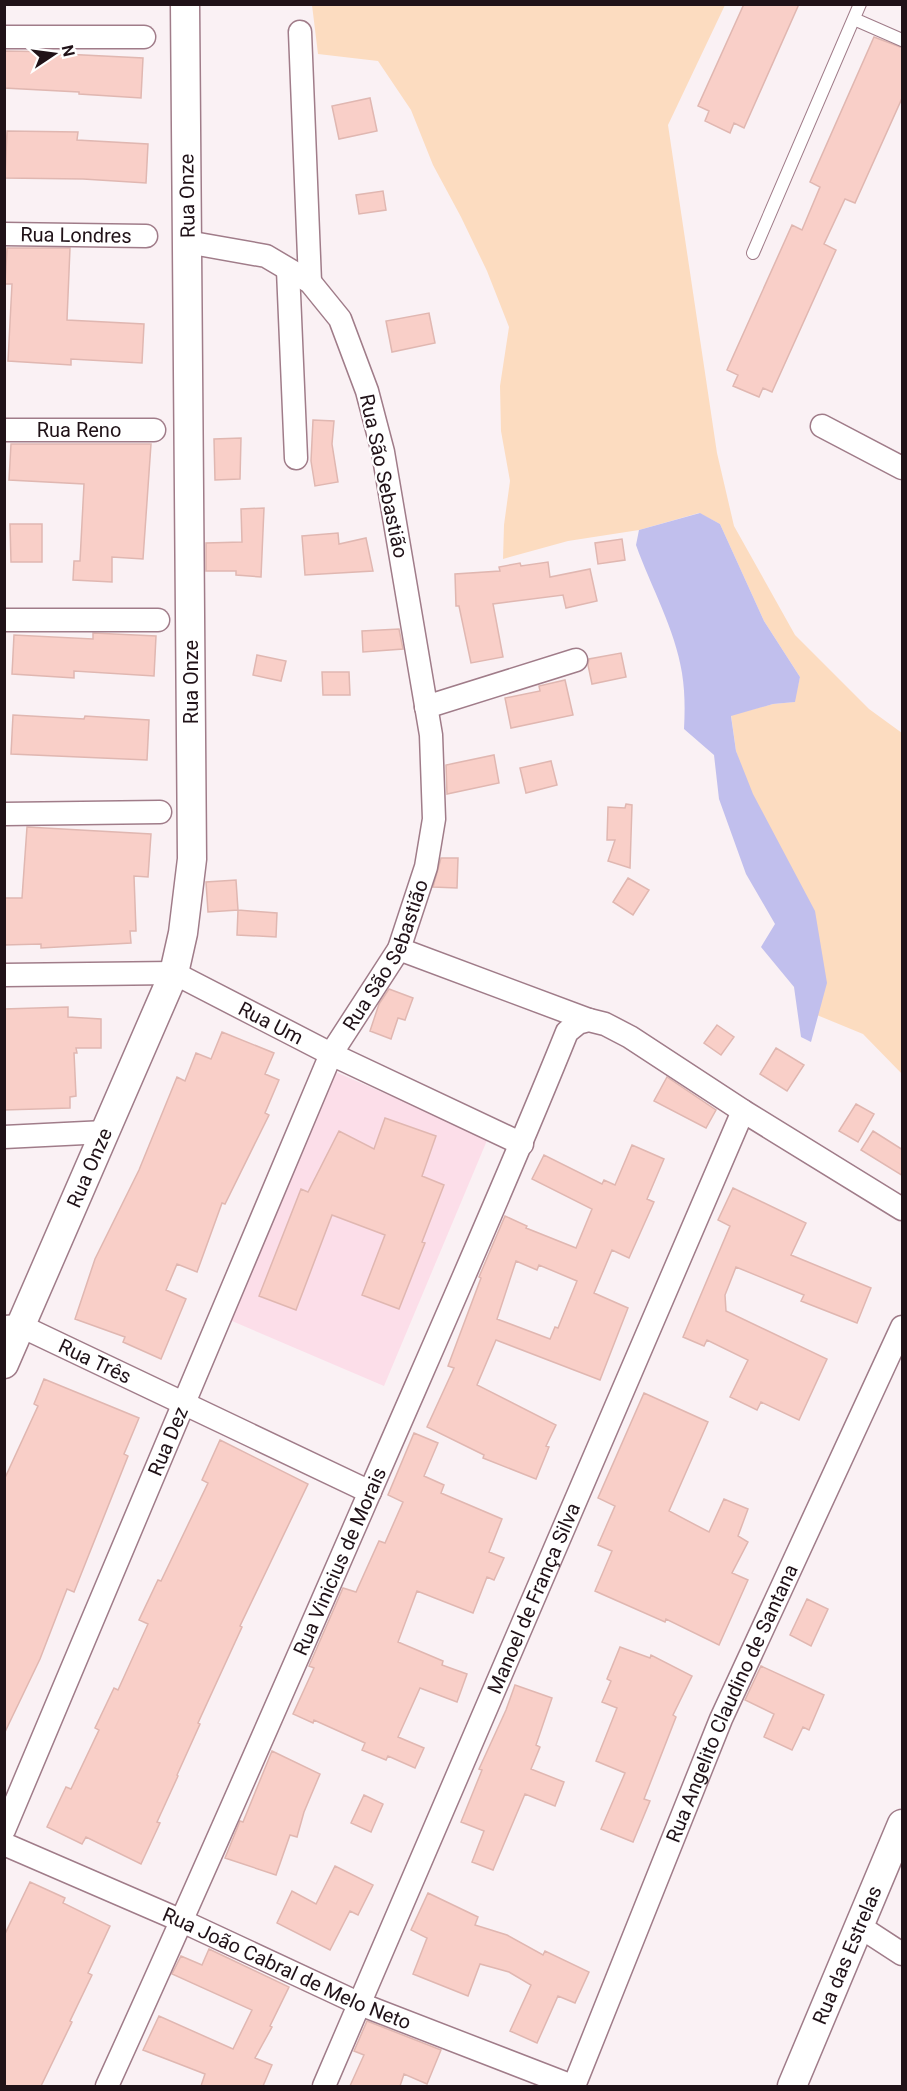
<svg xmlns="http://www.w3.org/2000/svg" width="907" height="2091" viewBox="0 0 907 2091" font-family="Roboto,sans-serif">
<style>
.built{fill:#fcdee9}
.green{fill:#fcdcc0}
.water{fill:#c1bfed}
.building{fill:#f9cfc8;stroke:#e0b7b1;stroke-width:1.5;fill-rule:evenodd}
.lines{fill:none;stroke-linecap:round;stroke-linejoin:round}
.service-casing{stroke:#a07c89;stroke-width:14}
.minor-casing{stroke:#a07c89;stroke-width:25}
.tertiary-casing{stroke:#a07c89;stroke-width:31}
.service{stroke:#fff;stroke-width:12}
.minor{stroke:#fff;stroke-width:22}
.tertiary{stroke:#fff;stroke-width:28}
.labels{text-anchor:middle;stroke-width:4.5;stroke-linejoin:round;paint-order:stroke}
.street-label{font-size:20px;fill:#201218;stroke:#fff}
</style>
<rect width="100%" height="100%" fill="#faf1f4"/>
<!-- built -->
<path class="built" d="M331,1070L488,1138L384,1386L225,1318Z"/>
<!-- green -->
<path class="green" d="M312,5H725L668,125L717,453L734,526L795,635L869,709L902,733V1074L863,1034L812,1013L736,751L731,715L773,704L794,702L800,677L764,621L720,524L699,513L639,530L568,541L503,559L504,525L510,481L501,431L500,386L509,327L487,271L461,217L433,165L411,110L378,61L318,54Z"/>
<!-- water -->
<path class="water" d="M700,513L720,524L764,621L800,677L795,702L773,704L731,716L736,751L753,794L815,911L827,983L811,1042L801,1037L794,987L761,947L775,924L746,874L719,799L714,755L684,729C685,710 685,692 682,673C675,629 651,587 636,545L639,530Z"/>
<!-- building -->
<path class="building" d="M744,4H799L744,128L734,123L730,133L705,121L709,111L698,106Z
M874,37L903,48V96L855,203L845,199L824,244L836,250L772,392L763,388L759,397L733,386L738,375L727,370L792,225L802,230L820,187L810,182Z
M4,51L64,52V54L143,58L141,98L79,94V92L4,88Z
M370,98L377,131L339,139L332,106Z
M7,131L78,132L77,140L148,144L146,183L83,179L5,178Z
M383,191L386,210L359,214L356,195Z
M7,248H70L67,320L144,324L142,363L71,359V365L8,361L12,284H5Z
M429,313L435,343L392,352L386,321Z
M313,420L334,421L332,444L338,482L315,486L311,461Z
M241,438L240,479L215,480L214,439Z
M11,444H151L143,559L112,557V582L73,580L74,561H80L84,484L9,480Z
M264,508L261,577L236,575V571H206V543L242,542L241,509Z
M10,524H42V562H11Z
M338,533L339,544L366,538L373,571L305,575L302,536Z
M622,539L625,560L598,564L595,543Z
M548,562L550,577L590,569L597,601L566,608L563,595L493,604L503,657L471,663L459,606H456L455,574L500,571L499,567L520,563L521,566Z
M399,629L403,649L363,652L362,631Z
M93,633L156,636L154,676L74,671V678L12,674L14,635L93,639Z
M621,653L626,677L592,684L588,665L589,659Z
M257,655L286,661L281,681L253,675Z
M322,672H349L350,695H323Z
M565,680L573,715L511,728L505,698L540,691L539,686Z
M13,715L84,719L85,716L149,720L147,760L11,754Z
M494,755L499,783L447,794L446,765Z
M551,761L557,785L526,793L520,768Z
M626,804L632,805L630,868L608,861L615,840H607L608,807L625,808Z
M27,827L151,834L148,877L134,876L136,931H130L131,943L41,948V944L4,945V898H22Z
M441,858H458L457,888L433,887Z
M628,878L649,890L633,915L613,902Z
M236,880L238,910L208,912L206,882Z
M238,910L277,913L276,937L237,935Z
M389,989L413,998L405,1020L398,1018L391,1039L370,1031L379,1004Z
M68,1007V1017L101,1019V1048H76L77,1053H74L76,1096L70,1097V1108L4,1110V1009Z
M717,1025L734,1037L721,1055L704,1043Z
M222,1032L274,1053L265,1074L279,1080L265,1113L269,1115L225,1204L222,1203L197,1272L177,1264L166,1290L186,1299L161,1359L123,1342L125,1337L75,1319L95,1259L139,1170L177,1077L185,1081L196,1053L211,1059Z
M776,1048L804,1065L787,1091L760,1074Z
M667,1077L716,1110L706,1128L654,1101Z
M856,1104L874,1114L858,1142L839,1131Z
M385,1118L436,1136L422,1176L444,1185L422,1242L425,1243L399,1309L362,1295L385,1235L332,1215L296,1310L259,1296L301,1189L308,1192L339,1131L374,1149Z
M873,1131L903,1150V1176L861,1150Z
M632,1145L664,1159L647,1199L654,1202L629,1258L612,1250L594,1293L628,1308L600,1380L496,1340L477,1385L556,1425L546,1446L549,1447L536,1479L483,1458L484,1455L427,1427L454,1368L448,1366L481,1278L479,1277L505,1216L527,1226L526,1228L576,1248L592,1209L532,1179L544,1155L602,1184L604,1180L615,1185ZM516,1261L537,1270L539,1265L577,1281L558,1328L555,1327L550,1339L497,1319Z
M733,1188L806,1223L791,1255L871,1288L857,1323L801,1301L804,1295L736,1267L725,1295L726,1311L827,1359L799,1420L761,1402L757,1410L730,1397L748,1360L707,1340L704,1346L683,1337L730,1226L718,1220Z
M44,1379L139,1418L124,1454L128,1456L74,1592L67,1589L40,1659L4,1734V1480L38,1406L34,1404Z
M644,1393L708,1422L669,1511L709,1532L724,1499L748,1509L738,1536L748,1542L732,1573L748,1580L719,1645L666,1619L665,1622L595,1591L612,1551L598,1545L615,1506L598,1498Z
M414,1433L438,1443L424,1476L444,1485L441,1493L502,1519L489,1552L504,1558L494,1580L487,1577L473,1613L417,1591L398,1642L443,1661L442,1665L467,1674L457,1702L420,1688L398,1737L424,1748L415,1768L388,1756L386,1760L362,1750L365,1743L314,1720L313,1723L293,1714L314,1668L309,1666L343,1588L356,1592L379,1541L385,1543L403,1502L388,1495Z
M220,1440L308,1484L240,1626L242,1627L198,1723L200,1724L177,1775L178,1776L157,1822L160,1823L141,1864L86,1837L82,1844L47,1827L66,1787L71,1789L99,1730L95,1728L114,1688L118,1690L148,1624L139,1620L158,1580L161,1581L208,1483L202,1480Z
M807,1599L828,1609L811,1646L790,1635Z
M620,1647L650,1658L651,1655L692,1676L673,1715L676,1717L644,1799L650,1801L633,1842L601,1829L625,1773L596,1761L617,1708L602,1702L611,1681L607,1679Z
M761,1666L824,1695L809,1730L803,1727L792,1750L764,1737L774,1714L745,1700Z
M515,1685L552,1698L536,1745L540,1747L531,1769L564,1782L555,1806L525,1794L493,1870L472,1862L484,1831L461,1822L482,1770L479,1769L506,1710Z
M272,1751L320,1774L304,1812L297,1837L290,1835L276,1875L225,1858L240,1821L243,1822Z
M364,1795L383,1804L371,1832L351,1823Z
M335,1866L373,1885L358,1915L350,1911L330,1950L277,1923L292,1891L316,1904Z
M30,1882L65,1898L63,1903L110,1926L88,1973L92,1975L70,2021L72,2022L41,2086H4V1936Z
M428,1893L478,1917L475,1925L507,1935L543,1955L545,1951L589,1972L575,2003L558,1996L537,2043L510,2031L531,1985L509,1972L480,1964L468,1996L413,1974L427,1938L411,1930Z
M209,1949L289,1987L270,2026L272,2027L255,2058L272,2065L263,2086H201L205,2074L143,2050L159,2016L233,2049L252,2010L172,1974L181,1956L202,1965Z
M367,2021L441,2050L427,2084L404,2074L400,2086H350L364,2055L354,2051Z"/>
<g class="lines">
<!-- service casing -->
<g class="service-casing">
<path id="service" d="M854,19L902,40
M753,253L860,4"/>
</g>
<!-- minor casing -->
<g class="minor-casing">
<g id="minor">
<path d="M300,32L310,282"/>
<path d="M4,37H144"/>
<path id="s1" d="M4,234L146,236"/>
<path d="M288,270L296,458"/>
<path d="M822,426L902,468"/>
<path id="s2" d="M4,430H154"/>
<path d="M4,620H158"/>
<path d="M426,707L576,660"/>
<path d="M4,814L160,812"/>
<path d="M399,949L589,1020"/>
<path id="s3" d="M4,975L174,973L331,1054L522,1144"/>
<path d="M4,1137L105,1132"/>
<path id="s4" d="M4,1327L21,1326L370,1492"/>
<path id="s5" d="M4,1830L331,1054L399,949L426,867L434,819L431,735L383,452L367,391L340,319L310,282L266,256L187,242"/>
<path id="s6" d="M4,1844L182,1921L360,2004L572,2086"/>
<path d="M859,1926L902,1954"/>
<path id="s7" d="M107,2086C194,1895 278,1703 362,1510C431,1351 502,1193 567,1032L578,1023L589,1020L605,1024L630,1037L743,1111L902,1209"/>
<path id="s8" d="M324,2086L743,1111"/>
<path id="s9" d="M574,2086L721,1719L902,1327"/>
</g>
</g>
<!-- tertiary casing -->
<g class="tertiary-casing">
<g id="tertiary">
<path id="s10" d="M4,1364L174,973L183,933L192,859L185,4"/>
<path id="s11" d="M792,2086L902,1824"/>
</g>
</g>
<!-- service -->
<use href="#service" class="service"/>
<!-- minor -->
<use href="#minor" class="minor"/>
<!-- tertiary -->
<use href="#tertiary" class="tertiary"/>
</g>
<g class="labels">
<!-- street labels -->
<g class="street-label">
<text transform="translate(187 196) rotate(-91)" y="7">Rua Onze</text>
<text dy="7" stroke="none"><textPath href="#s1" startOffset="72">Rua Londres</textPath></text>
<text dy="7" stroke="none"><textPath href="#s2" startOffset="75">Rua Reno</textPath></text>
<text transform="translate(384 476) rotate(78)" y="7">Rua São Sebastião</text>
<text transform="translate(191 682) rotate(-90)" y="7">Rua Onze</text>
<text dy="7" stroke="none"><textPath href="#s5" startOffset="956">Rua São Sebastião</textPath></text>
<text dy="7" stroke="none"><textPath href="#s3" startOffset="279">Rua Um</textPath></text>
<text dy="7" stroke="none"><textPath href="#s10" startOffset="214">Rua Onze</textPath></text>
<text dy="7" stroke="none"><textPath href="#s4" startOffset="99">Rua Três</textPath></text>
<text dy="7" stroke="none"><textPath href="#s5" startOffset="422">Rua Dez</textPath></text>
<text dy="7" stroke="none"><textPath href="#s7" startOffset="574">Rua Vinicius de Morais</textPath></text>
<text dy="7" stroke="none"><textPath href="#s8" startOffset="531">Manoel de França Silva</textPath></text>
<text dy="7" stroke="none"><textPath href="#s9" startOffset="414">Rua Angelito Claudino de Santana</textPath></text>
<text dy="7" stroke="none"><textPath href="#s11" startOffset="142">Rua das Estrelas</textPath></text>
<text dy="7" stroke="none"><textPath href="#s6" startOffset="309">Rua João Cabral de Melo Neto</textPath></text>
</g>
</g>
<!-- border -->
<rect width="907" height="2091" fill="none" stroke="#201218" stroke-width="12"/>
<!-- north arrow -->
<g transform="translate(54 54) rotate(77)" stroke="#ffffff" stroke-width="4.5" paint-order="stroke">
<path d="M0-4.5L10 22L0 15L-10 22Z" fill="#201218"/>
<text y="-9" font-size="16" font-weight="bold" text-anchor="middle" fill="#201218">N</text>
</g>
</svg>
